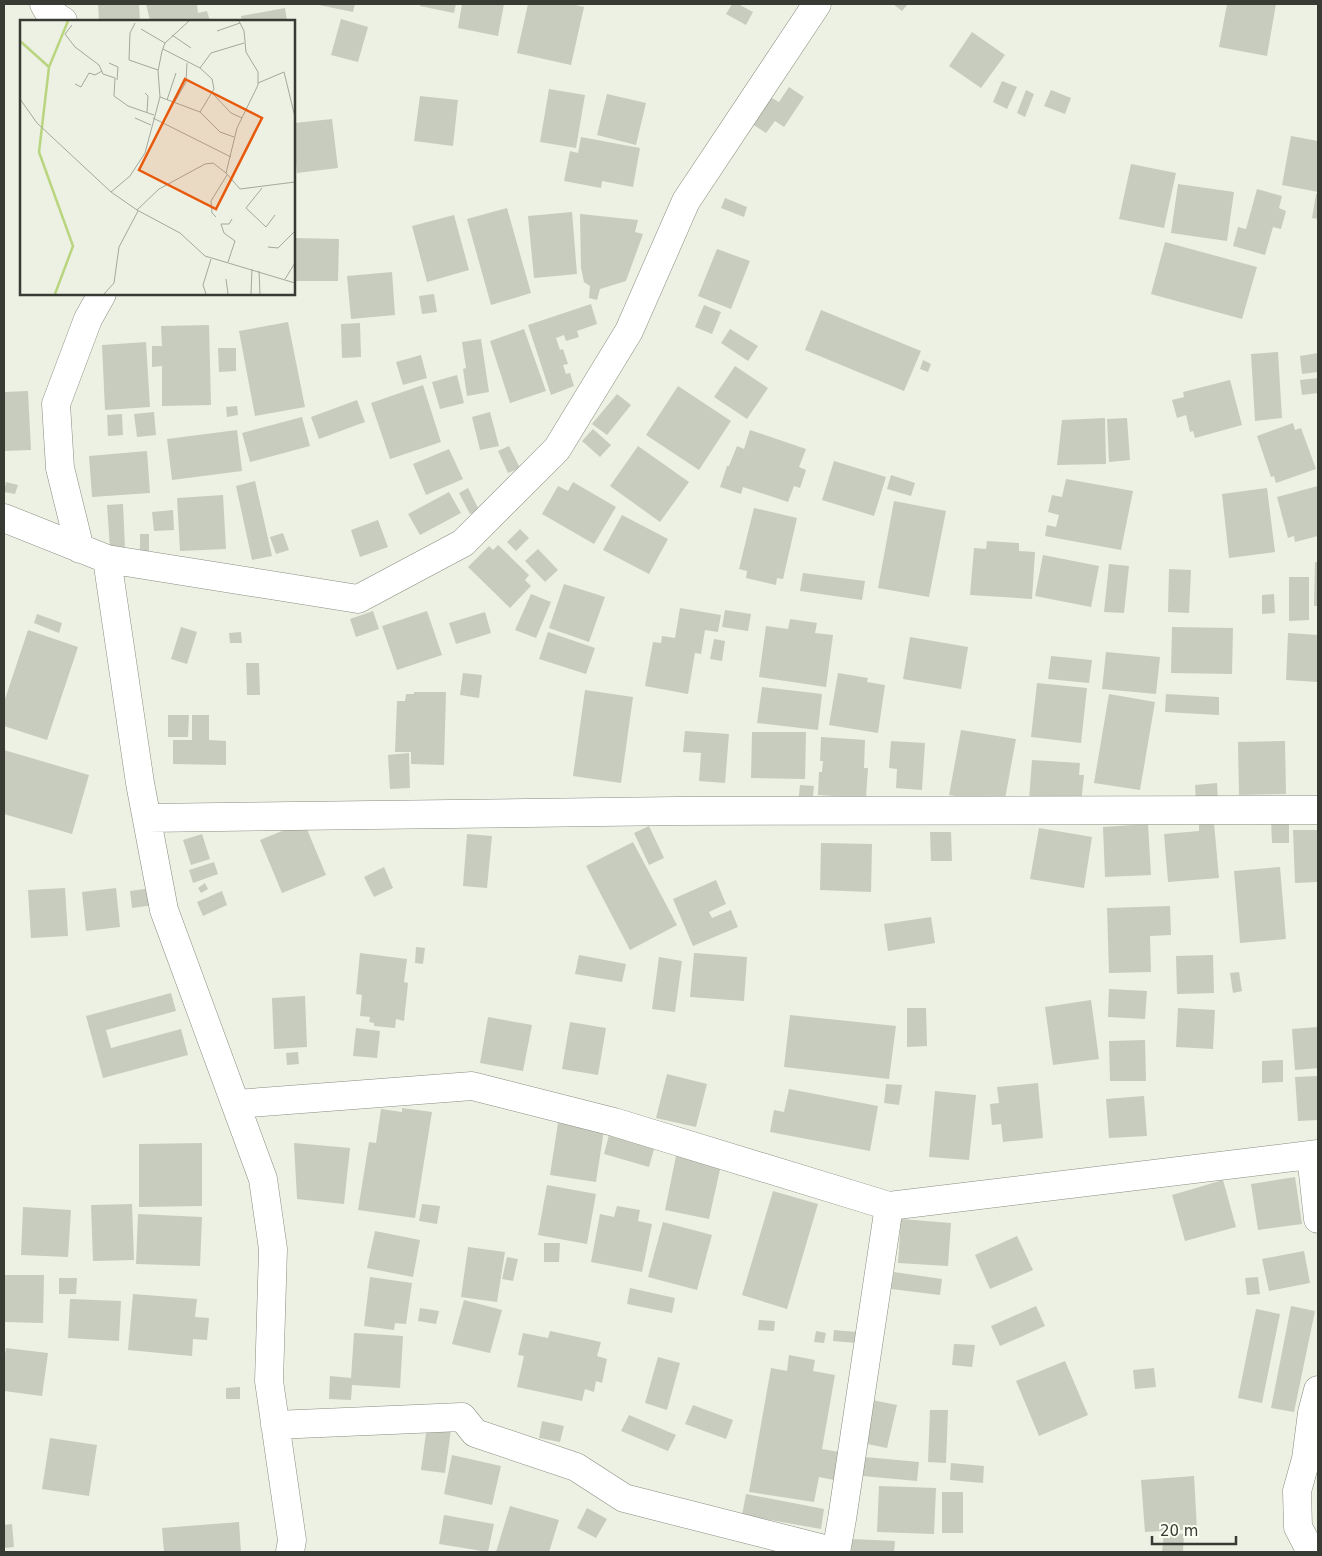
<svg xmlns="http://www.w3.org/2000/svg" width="1322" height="1556" viewBox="0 0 1322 1556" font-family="'DejaVu Sans',sans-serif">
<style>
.building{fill:#c7ccbf}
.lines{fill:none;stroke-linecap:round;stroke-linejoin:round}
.minor-casing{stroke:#898d81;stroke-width:29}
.minor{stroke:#fff;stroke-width:28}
.inset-river{fill:none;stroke:#bad57f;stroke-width:2.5}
.inset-road{fill:none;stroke:#a4a89d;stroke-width:1}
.view{fill:#e8590c;fill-opacity:0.15;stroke:#e8590c;stroke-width:2.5}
.inset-edge{fill:none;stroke:#383a34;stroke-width:2.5}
</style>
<rect width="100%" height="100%" fill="#ecf1e3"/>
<!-- building -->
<path class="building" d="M98,4H139L140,21H99Z
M146,4H197L198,13L207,11L210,21H150Z
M314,4H355L353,12Z
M420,4H456L454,13L420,6Z
M462,4H504L498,36L458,28Z
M528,4H571L584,7L571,65L517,53Z
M732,4H738L753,12L746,25L726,14Z
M893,4H908L902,11Z
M1227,4H1276L1267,56L1219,47Z
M285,8L287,21H242L241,16Z
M341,19L368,27L358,62L331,55Z
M972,32L1005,55L981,88L949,66Z
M1002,81L1017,87L1007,109L993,102Z
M789,87L804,97L784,127L775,121L766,133L752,124L770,97L779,102Z
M549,89L585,95L576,148L540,142Z
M1026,90L1034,94L1025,117L1017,113Z
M1051,90L1071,98L1065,114L1044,106Z
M607,94L646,103L636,145L597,135Z
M420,96L458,100L453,146L414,141Z
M332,119L338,168L297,173L294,145V123Z
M1291,136L1318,141V192L1282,185Z
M581,137L640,148L633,187L602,181L601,188L564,181L570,151L578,153Z
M1131,164L1176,173L1164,228L1119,219Z
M1178,184L1234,192L1227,241L1171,233Z
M1257,189L1282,196L1279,208L1286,211L1281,229L1273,227L1265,255L1233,246L1238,227L1246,229Z
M1316,194H1318V219L1312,218Z
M725,198L747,207L744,217L721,208Z
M507,208L531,293L491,305L467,219Z
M572,212L577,274L534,278L528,216Z
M580,214L638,220L635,232L643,234L626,281L600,289L597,300L589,298L590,286L584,282L581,268Z
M454,215L469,270L427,282L412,226Z
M294,238L339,239L338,281H294Z
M1165,242L1257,267L1242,319L1151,294Z
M717,249L750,261L731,309L698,296Z
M392,272L395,315L351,319L347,276Z
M434,294L437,312L422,314L419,296Z
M591,304L597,324L577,331L579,337L566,341L564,335L556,338L560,350L563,349L568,364L563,365L566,374L570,373L574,386L551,395L528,325Z
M704,305L721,312L712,334L695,327Z
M821,310L921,351L904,391L805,350Z
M288,322L305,407L255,416L239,331Z
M360,323L361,357L342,358L341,324Z
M209,325L211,405L162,406V366L152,367V346H162L161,326Z
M524,329L546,391L510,403L490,341Z
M730,329L758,346L748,361L721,343Z
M481,339L489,392L467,396L463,369L466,368L462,342Z
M146,342L150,407L105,410L102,345Z
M218,348H236V371L219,372Z
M1278,352L1282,418L1255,421L1251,354Z
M1318,353V372L1302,374L1300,356Z
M421,355L427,378L403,385L396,362Z
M923,360L931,364L928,372L920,369Z
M735,366L768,388L747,419L714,397Z
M457,375L464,403L440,409L432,382Z
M1318,378V393L1302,395L1300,380Z
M1230,380L1242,425L1195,438L1193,431L1190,432L1186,415L1177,418L1172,400L1184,397L1183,392Z
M423,385L441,442L390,459L371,403Z
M678,386L731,421L699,470L646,435Z
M28,391L31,450L4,451V392Z
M617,394L631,405L607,435L592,424Z
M357,400L365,422L319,439L311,417Z
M237,406L238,415L227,417L226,407Z
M154,412L156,435L137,437L134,414Z
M490,412L499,446L480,450L472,417Z
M122,414L123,435L108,436L107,415Z
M302,417L310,446L250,462L242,433Z
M1105,418L1106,464L1057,465L1062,420Z
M1127,418L1130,460L1109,462L1107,419Z
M1293,423L1295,430L1301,428L1316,469L1276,483L1274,476L1271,477L1257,436Z
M593,429L611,445L600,457L582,441Z
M237,430L242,471L172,480L167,439Z
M750,430L806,449L799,467L806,470L800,488L794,486L788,502L743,487L741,494L720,487L727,466H729L737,446L744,449Z
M509,446L520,468L508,473L498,451Z
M638,446L689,482L660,522L610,486Z
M449,449L463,479L426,495L413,464Z
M147,451L150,493L92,497L89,456Z
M834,461L886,477L874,516L822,500Z
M891,475L915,483L911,496L887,489Z
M1066,479L1133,491L1121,550L1045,536L1047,525L1056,527L1059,515L1048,512L1052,495L1062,497Z
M255,481L272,556L252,560L236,486Z
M6,482L18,485L15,494L4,492Z
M573,482L616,507L594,544L542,514L558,486L568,491Z
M1318,486V536L1295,542L1294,536L1288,538L1277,497Z
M468,488L479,510L470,514L459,493Z
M1267,488L1275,552L1229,558L1222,494Z
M449,492L461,513L420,535L408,514Z
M223,495L226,549L180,551L177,498Z
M894,501L946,511L929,597L878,588Z
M123,504L125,548L110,549L107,505Z
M754,508L797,518L783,579L777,578L776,585L746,578L747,571L739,569Z
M173,510L174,530L154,531L152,512Z
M622,515L668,539L649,574L603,550Z
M378,520L388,547L360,557L351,530Z
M520,529L529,538L516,551L507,542Z
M283,533L289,550L276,554L270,537Z
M140,534H149V552H140Z
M987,541L1019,543V551L1035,552L1032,599L970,595L974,548L986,549Z
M498,545L529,575L525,580L531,586L510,608L468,567L489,546L493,550Z
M538,549L558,570L545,582L525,561Z
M1043,555L1099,566L1091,607L1035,596Z
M1315,562H1318V606H1314Z
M1109,564L1129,566L1124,613L1104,612Z
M1169,569L1191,570L1189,613L1168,612Z
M803,573L865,581L862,600L800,591Z
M1289,577H1309V620L1289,621Z
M564,584L605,597L589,642L549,628Z
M531,594L551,602L536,638L515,630Z
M1274,594L1275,613L1262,614V595Z
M680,608L721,615L718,632L705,630L701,654L695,653L688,694L645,686L653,642L661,643L662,636L675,638Z
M725,610L751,614L748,631L722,627Z
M373,611L379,629L356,637L350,619Z
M427,611L442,655L397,670L382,626Z
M485,612L491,633L456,644L449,623Z
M37,614L62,623L59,633L34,623Z
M790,619L817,623L815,633L833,635L826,687L759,677L766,626L788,629Z
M181,627L197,632L187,664L171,659Z
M1172,627L1233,628L1232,674L1171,673Z
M28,630L78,647L47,740L4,726V702Z
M241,632L242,643H230L229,633Z
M548,632L595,648L586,674L539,659Z
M1288,633L1318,635V682L1286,680Z
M910,637L968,647L961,689L903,679Z
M714,639L725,641L722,661L710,659Z
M1106,652L1160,657L1156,694L1102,689Z
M1051,656L1092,660L1089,683L1048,679Z
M246,663H259L260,695H247Z
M463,673L482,675L479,698L460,695Z
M838,673L868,678L867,682L885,685L878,733L829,725Z
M1037,683L1087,688L1081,743L1031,737Z
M762,687L822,694L818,730L757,723Z
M585,690L633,697L621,783L573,776Z
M414,692H446L444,765L411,764V752H395L397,701H405L406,694H414Z
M1109,694L1155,702L1140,790L1094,783Z
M1166,694L1219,697V715L1165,712Z
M168,715H189L188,737H168Z
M192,715H209V740L226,741V765L173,764V740H192Z
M961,730L1016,739L1004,804L949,795Z
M685,731L729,734L725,783L699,781L701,753L683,752Z
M752,732H806L805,779L751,778Z
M821,737L865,740L864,768H868L866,798L818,795L819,772H822L823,761H820Z
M891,741L925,743L922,790L896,788L897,769L889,768Z
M1285,741L1286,794L1239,795L1238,742Z
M4,750L89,775L72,834L4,814Z
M409,753L410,788L390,789L388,755Z
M1032,760L1080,763L1079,775H1084L1081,804L1029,800Z
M1217,783L1218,801L1196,802L1195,785Z
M800,785L814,786L812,805H798Z
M1271,819H1289V843H1272Z
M304,822L326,875L282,893L260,840Z
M1214,823L1219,878L1168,882L1164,834L1199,831V824Z
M1148,824L1151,875L1105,877L1103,827Z
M649,826L664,858L649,865L634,833Z
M1039,828L1092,837L1084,888L1030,879Z
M1293,830H1318V882L1295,883Z
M930,832H951L952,861H931Z
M202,834L210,859L191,865L183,840Z
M467,834L492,836L487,888L463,886Z
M633,842L677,925L630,950L586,866Z
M821,843L872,844L871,892L820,890Z
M214,862L218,874L193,883L189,870Z
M384,867L393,888L374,897L364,877Z
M1280,867L1286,939L1240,943L1234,871Z
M716,880L726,904L709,912L712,918L731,910L738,927L693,946L673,899Z
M205,883L208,889L201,893L198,888Z
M65,888L68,936L31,938L28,890Z
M116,888L120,927L86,931L82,892Z
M152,888L154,905L132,908L130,891Z
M222,891L227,905L203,916L197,902Z
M1170,906L1171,935L1150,936L1151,972L1109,973L1107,908Z
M931,917L935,943L888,951L884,924Z
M416,947L425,948L423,964L415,963Z
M360,953L407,959L404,982L408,983L404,1021L396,1019L395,1028L374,1026V1023L369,1022L370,1017L360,1016L362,995L356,994Z
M694,953L747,957L744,1001L690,997Z
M579,955L626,964L622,982L575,974Z
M1213,955L1214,993L1177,994L1176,956Z
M659,957L682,961L675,1012L652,1009Z
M1239,972L1242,991L1233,993L1230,973Z
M1109,989L1147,991L1145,1019L1108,1017Z
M171,993L176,1011L106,1030L111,1048L181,1029L188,1055L103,1078L86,1016Z
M305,996L307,1047L274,1049L272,998Z
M1091,1000L1099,1059L1053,1065L1045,1007Z
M907,1008H926L927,1046L907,1047Z
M1178,1008L1215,1010L1213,1049L1176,1047Z
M790,1015L896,1026L889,1079L784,1067Z
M488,1017L532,1025L523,1071L480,1063Z
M570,1022L606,1028L598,1075L562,1069Z
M1318,1027V1068L1295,1070L1292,1029Z
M356,1028L380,1031L377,1058L353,1056Z
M1145,1040L1146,1081H1110L1109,1041Z
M298,1052L299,1064L287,1065L286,1053Z
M1283,1060V1082L1262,1083V1061Z
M667,1074L707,1084L696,1127L656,1118Z
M1318,1076V1120L1298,1121L1295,1077Z
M1038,1083L1043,1138L1003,1142L1001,1124L992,1125L990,1104L999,1103L997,1087Z
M886,1084L902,1085L899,1105L884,1103Z
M789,1089L878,1106L870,1151L770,1132L774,1110L784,1112Z
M935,1091L976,1095L969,1160L929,1157Z
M1144,1096L1147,1136L1109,1138L1106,1099Z
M402,1108L432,1112L415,1218L358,1210L369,1142L376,1143L381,1109L402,1112Z
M558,1123L604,1130L596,1182L550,1175Z
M609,1135L654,1149L649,1167L604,1154Z
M202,1143V1206L139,1207V1144Z
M294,1143L350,1148L344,1204L297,1199Z
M676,1156L721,1165L709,1219L665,1210Z
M1295,1177L1302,1224L1258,1230L1251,1184Z
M1223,1180L1236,1227L1185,1241L1172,1195Z
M547,1185L596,1194L587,1244L538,1235Z
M773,1191L818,1204L787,1309L742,1295Z
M132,1204L134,1260L93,1261L91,1205Z
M422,1204L440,1206L437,1224L419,1221Z
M617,1206L640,1210L638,1221L652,1224L642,1272L591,1262L600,1214L614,1217Z
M23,1207L71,1210L68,1257L21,1255Z
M138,1214L202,1217L200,1266L136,1264Z
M901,1219L951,1223L948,1266L898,1263Z
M663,1222L712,1235L697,1290L648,1277Z
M375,1231L420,1240L413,1277L367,1268Z
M1017,1236L1033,1270L990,1289L975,1255Z
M544,1243H560L559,1262H544Z
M468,1247L505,1252L497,1302L461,1297Z
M1304,1251L1310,1283L1269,1291L1262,1259Z
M507,1257L518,1259L513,1281L502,1279Z
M894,1272L942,1279L940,1295L891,1289Z
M4,1275H44L43,1323L4,1322Z
M370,1277L412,1283L406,1324L395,1323L394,1330L364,1326Z
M1258,1277L1260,1294L1247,1295L1245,1278Z
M59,1278H77L76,1294H59Z
M630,1288L675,1298L672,1313L627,1304Z
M133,1294L197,1299L195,1317L209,1318L207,1340L193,1339L192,1356L128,1350Z
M70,1299L121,1301L119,1341L68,1338Z
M464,1300L502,1310L490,1353L452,1344Z
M1036,1306L1045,1326L1000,1346L991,1326Z
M1291,1306L1315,1311L1294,1412L1271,1408Z
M420,1308L439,1311L436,1324L418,1321Z
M1256,1309L1280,1314L1262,1403L1238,1398Z
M759,1320L775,1321L774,1331L758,1330Z
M834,1330L857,1332L856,1343L833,1341Z
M550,1331L601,1342L597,1356L607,1359L602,1383L596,1381L594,1392L585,1389L582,1401L517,1387L524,1356L518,1355L523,1333L548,1338Z
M816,1331L826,1333L824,1343L814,1342Z
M354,1333L403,1336L400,1388L352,1385L351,1400L329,1399L330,1376L351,1378Z
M954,1344L975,1345L972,1367L952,1365Z
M6,1348L48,1353L42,1396L4,1391V1361Z
M789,1355L815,1360L813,1371L835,1375L822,1449L839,1452L834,1480L819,1477L814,1502L749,1492L771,1368L787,1371Z
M658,1357L680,1363L667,1410L645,1403Z
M1065,1361L1088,1415L1039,1436L1016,1381Z
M1154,1368L1156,1387L1135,1389L1133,1370Z
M240,1387V1399H226V1388Z
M872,1400L897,1405L887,1448L862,1443Z
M693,1405L733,1420L726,1439L685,1424Z
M930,1410H948L946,1463L928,1462Z
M629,1415L676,1435L668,1451L621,1431Z
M542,1421L564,1426L560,1442L539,1438Z
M427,1426L451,1430L445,1473L421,1470Z
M50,1438L97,1445L89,1496L42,1489Z
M452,1455L501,1466L492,1505L444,1494Z
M865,1457L919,1462L917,1481L863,1476Z
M951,1463L984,1466L983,1483L950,1480Z
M1194,1476L1197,1529L1145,1532L1141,1480Z
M879,1486L936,1488L934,1534L877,1532Z
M942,1492H963V1533H942Z
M746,1494L824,1509L821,1529L742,1515Z
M510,1506L559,1520L549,1552H496Z
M587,1508L607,1519L596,1538L577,1528Z
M444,1515L494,1524L488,1552L439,1544Z
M239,1522L241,1552H164L162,1528Z
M12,1524L14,1547L4,1548V1525Z
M1164,1532L1184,1534L1183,1552H1162Z
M852,1539L895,1541L894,1552H851Z"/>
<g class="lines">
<!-- minor casing -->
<g class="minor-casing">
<path id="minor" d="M44,4L48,11L63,21
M4,518L107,559L358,599L463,543L557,449L629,331L686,201L817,4
M80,549L60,468L56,404L88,319L102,294
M107,559L140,783L164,910L263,1179L273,1249L269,1381L292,1540L290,1552
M147,818L677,811L1318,810
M236,1104L472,1086L614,1122L889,1206L1318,1154
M1311,1155L1318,1219
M275,1425L462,1417L475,1433L576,1467L624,1498L836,1552
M836,1552L842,1519L889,1206
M1311,1552L1298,1527L1297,1491L1306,1459L1312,1413L1318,1390"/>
</g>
<!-- minor -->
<use href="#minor" class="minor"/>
</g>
<!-- overview -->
<g transform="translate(20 20)">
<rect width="275" height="275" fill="#ecf1e3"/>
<path class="inset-river" d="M0,21L29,47M35,274L53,226L19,132L29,47L48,1"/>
<path class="inset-road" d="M115,3L110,13L109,40L138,50M52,5L45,14L55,27L79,45L83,54L95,58L94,76L108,86L134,95M121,9L145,23M197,11L220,3M152,15L171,28M143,29L180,48L191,33L224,23M89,43L98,47L97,60M238,63L264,52L275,97M55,64L61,67L69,53L75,55L82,51M125,73L128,76L127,92M193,74L211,93L222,98M140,77L180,92L200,112L214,117M0,79L17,103L91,172L117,190L160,213L185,236L275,263M147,80L156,53M154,83L166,62L167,43M180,92L194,69L192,59L180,48M115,98L131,105M133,98L211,137M206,153L217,108L238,65V52L226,32L224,11L219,1M242,168L226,188L246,207L255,195M91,172L110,156L125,133L140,77L138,51L142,31L145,23L169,1M117,190L139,169L185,144L193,143L206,153L220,169L275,162M196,197L192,193L191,181L207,155M248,227L258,228L275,211M208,242L215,221L204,213L201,204H209L212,199M239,251L240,274M206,259L208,274M265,259L275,243M84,274L94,263L99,227L118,191M186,274L183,265L191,239M231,274L232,249"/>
<path class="view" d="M165,59L242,98L196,189L119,150Z"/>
<rect width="275" height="275" class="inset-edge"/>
</g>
<!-- border -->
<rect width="1322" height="1556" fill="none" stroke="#383a34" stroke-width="10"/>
<!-- scale -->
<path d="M1152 1536v8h84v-8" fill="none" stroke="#383a34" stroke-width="2.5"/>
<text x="1160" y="1536" font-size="15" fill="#383a34" stroke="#f9fef1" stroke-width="4" paint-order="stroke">20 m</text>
</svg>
